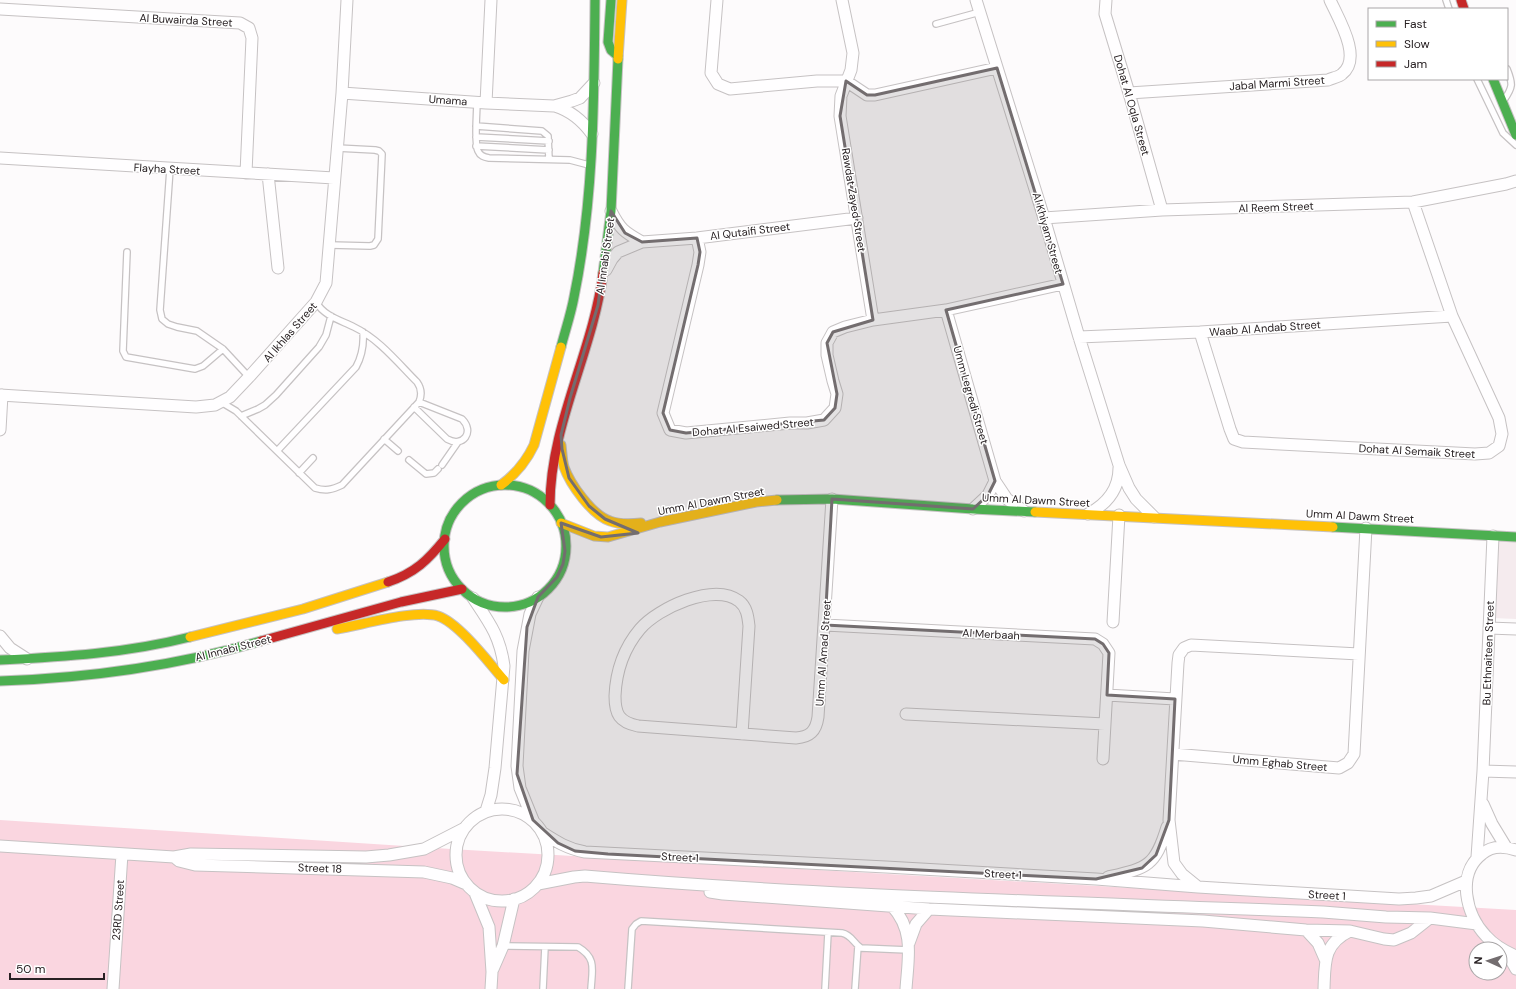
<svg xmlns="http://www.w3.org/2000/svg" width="1516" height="989" viewBox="0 0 1516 989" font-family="'DM Sans',sans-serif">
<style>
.built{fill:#f5ebee}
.green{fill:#fad6e0;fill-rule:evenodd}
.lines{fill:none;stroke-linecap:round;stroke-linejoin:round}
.lane-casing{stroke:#c6c2c3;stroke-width:8}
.street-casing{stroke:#c6c2c3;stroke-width:13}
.fast-casing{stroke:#c6c2c3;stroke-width:11}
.slow-casing{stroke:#c6c2c3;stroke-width:11}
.jam-casing{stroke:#c6c2c3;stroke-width:11}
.lane{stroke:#fffeff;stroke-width:5.5}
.street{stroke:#fffeff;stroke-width:11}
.fast{stroke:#4caf50;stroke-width:9}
.slow{stroke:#ffc107;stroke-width:9}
.jam{stroke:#c62828;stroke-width:9}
.marked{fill:#736d6f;fill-opacity:0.2;stroke:#736d6f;stroke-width:3;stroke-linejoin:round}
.labels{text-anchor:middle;stroke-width:3;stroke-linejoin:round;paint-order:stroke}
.street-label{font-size:11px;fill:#282123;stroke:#fff}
</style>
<rect width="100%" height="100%" fill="#fdfbfc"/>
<!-- built -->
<path class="built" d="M1496,541L1516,542V619L1493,618Z"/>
<!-- green -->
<path class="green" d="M0,820L451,849L1516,910V989H0ZM1476,949H1500V973H1476Z"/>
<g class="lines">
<!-- lane casing -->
<g class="lane-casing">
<path id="lane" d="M1446,0L1449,9
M936,24L980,12
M1477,79L1503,133L1516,145
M1504,100C1513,87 1513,84 1507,69
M477,102C477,112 474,144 478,151C480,156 484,157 489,158L570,160L589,165
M476,126L542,131L548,136L549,159
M476,137L549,141
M476,146L549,150
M170,169L160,310L162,319L168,324L177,327L197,331L223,349L249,377
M330,245L370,246L374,245L378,239L382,154L379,151L375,150L337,148
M127,252L123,351L126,357L195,369L203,366L223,349
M221,402L236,411L315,488C325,491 332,490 342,485L419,402C422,395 422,389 417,382C398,363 379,339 354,327C340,320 324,316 316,302
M414,407L447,439C463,448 475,432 462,419L419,402
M241,416L258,409L265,405L276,395L319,347L326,335L331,316
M384,439L398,451
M277,451L356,367C362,356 364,345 363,332
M409,460L426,474L434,473L438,469
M442,465L458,442
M299,473L313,458
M503,946L578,947C597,958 592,970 591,989
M543,989L545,947
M628,989L632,929L636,924L641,921L842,933C852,935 853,943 861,948L908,950
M825,989L828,933
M855,989L858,946"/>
</g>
<!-- street casing -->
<g class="street-casing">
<path id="street" d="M717,0L711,73L718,84L730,89L817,81H846L867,95H875L997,68
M842,0L853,53L851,70L841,96L840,116L873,320
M976,0L1044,218L1079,337L1119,465L1129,488L1136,499L1154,517
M1106,0L1105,14L1129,93L1162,210
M0,9L240,23L249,28L252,38L246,173
M342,93L486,103L554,106L572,101L580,98L594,83
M1129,93L1328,80C1332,78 1339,77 1342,74C1363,58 1338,18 1330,0
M486,103L491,0
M555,106C571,111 582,120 592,134
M0,158L334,178
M268,174L278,268
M611,211C620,229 624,232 642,242
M1044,218L1162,210L1413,202L1506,184L1516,181
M697,238L700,252L698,265L663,413L670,430L686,433L790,423H807L824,420L835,408L837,394L833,381L827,355V343L833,332L845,327L873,320L946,310L1063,284
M606,270L612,259L618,252L642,242L697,238L857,218
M946,310L995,481L1007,499L1024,511
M1200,332L1230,429L1234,439L1243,442L1475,454L1489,453L1499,446L1502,434L1499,418L1452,316L1413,202
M1079,337L1200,332L1452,316
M0,395L196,407L215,405L230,397L249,377L316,302L326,283L342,93L347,0
M0,430L2,395
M973,509L988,495L995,481
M1088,514C1107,504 1119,489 1119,468
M473,598C489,622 500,636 504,666L495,768L491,795L486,811
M1113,622L1119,515
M825,625L1095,639L1103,644L1109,653L1103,759
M1489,628L1516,629
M0,636L10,648L27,659
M1107,695L1175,699
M906,714L1105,724
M742,734L749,626C748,617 747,607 739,601C714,582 658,608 640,629C624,648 616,671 615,696C615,714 619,722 638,726L796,738C810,737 816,731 818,717L832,499
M1173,754L1339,768L1348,763L1354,754L1366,528
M1483,771L1516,772
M1483,804L1492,824L1506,847
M456 855a46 46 0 1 1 92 0a46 46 0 1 1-92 0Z
M533,820L520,788L517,766L523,651L530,614L538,597
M543,833C557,842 568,849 585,852L886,867L1096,879L1198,887L1399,899L1416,898L1431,896L1466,881
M0,846L174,857L191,854L366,857L389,855L424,849L463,829
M1516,850C1504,846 1492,845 1482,854C1456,874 1466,915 1486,936C1494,945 1504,951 1516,956
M174,857L179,861L195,865L424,872L452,878L466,884
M1477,857L1483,771L1493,536
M1108,877C1147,868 1155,867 1167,827
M538,884L574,877L585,876C830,897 1077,902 1323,912L1386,917L1430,918L1477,924
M1198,887L1182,874L1174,863L1169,820L1178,663L1179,655L1184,648L1191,645L1359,654
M710,892L723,894L929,909L1203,921L1306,930L1350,931L1384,939L1394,940L1411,933L1430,918
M475,893L489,927L492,972L491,989
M892,906C915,931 908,958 906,989
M1306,930L1318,943L1325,959
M909,943L916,924L929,909
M1507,953L1516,969
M493,969L503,946L514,899
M113,989L122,854
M1324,989C1325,963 1323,944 1350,931"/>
</g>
<!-- fast casing -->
<g class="fast-casing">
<path id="fast" d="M611,0L608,42L611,50L618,56
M1493,79L1516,135
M603,273L611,211L618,59
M561,347C565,331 571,314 574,297C594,200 594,99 595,0
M444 546a61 61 0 1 1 122 0a61 61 0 1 1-122 0Z
M777,500L832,499L973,509L1035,512
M1333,527L1516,537
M0,660C64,657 127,653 190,637
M0,681C89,678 176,666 261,641"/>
</g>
<!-- slow casing -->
<g class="slow-casing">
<path id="slow" d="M618,59L622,0
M561,445C562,452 562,460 564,467C570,484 592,515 610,521C620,525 631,524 641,523
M501,485C516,474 526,462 534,445L561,347
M1035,512L1333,527
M561,523L594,536L608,537L660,522L756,502L777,500
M337,629C362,625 415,609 438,616C459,623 489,663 504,680
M190,637L303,609L388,582"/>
</g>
<!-- jam casing -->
<g class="jam-casing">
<path id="jam" d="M1461,0L1464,9
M550,505C550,425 593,352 603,273
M388,582C415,573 428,560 445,539
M261,641L401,602L462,589"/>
</g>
<!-- lane -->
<use href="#lane" class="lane"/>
<!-- street -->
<use href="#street" class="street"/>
<!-- fast -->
<use href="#fast" class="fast"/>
<!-- slow -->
<use href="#slow" class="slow"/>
<!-- jam -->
<use href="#jam" class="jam"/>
</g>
<!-- marked area -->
<path class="marked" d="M997,68L1063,284L946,310L995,481L988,495L973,509L832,499L825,625L1095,639L1103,644L1109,653L1107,695L1175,699L1169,820L1156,855L1142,868L1096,879L608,854L575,851L558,843L533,820L517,774L527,627L538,597L557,577L563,564L565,551L561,523L601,537L638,533L605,519L589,506L569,478L562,449L561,435L570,398L598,305L611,211L625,233L642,242L697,238L700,252L698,265L663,413L670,430L686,433L824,420L835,408L837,394L827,343L833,332L873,320L840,116L846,81L867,95H875Z"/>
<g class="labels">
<!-- street labels -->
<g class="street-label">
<text transform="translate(186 20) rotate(3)" y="4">Al Buwairda Street</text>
<text transform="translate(1277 83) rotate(-4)" y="4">Jabal Marmi Street</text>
<text transform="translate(448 100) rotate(4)" y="4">Umama</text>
<text transform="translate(1132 105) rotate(74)" y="4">Dohat Al Oqla Street</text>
<text transform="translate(167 169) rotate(3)" y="4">Flayha Street</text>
<text transform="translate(854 200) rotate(81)" y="4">Rawdat Zayed Street</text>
<text transform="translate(1276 207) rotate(-2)" y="4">Al Reem Street</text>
<text transform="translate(750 231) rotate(-7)" y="4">Al Qutaifi Street</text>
<text transform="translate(1048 233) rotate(74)" y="4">Al Khiyam Street</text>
<text transform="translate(605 256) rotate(-82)" y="4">Al Innabi Street</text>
<text transform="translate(1265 328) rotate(-4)" y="4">Waab Al Andab Street</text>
<text transform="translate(290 332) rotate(-49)" y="4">Al Ikhlas Street</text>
<text transform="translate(971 395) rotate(74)" y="4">Umm Legredi Street</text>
<text transform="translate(753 427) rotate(-5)" y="4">Dohat Al Esaiwed Street</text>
<text transform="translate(1417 451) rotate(3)" y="4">Dohat Al Semaik Street</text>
<text transform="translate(1036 500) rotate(3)" y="4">Umm Al Dawm Street</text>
<text transform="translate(711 501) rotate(-11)" y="4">Umm Al Dawm Street</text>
<text transform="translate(1360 516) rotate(3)" y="4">Umm Al Dawm Street</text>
<text transform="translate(991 634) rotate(3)" y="4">Al Merbaah</text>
<text transform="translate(233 648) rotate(-14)" y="4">Al Innabi Street</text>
<text transform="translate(823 653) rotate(-86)" y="4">Umm Al Amad Street</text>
<text transform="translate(1488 653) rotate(-88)" y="4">Bu Ethnaiteen Street</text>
<text transform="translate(1280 763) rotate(5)" y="4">Umm Eghab Street</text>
<text transform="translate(680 857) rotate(3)" y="4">Street 1</text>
<text transform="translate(320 868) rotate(2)" y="4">Street 18</text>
<text transform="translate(1003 874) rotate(3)" y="4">Street 1</text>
<text transform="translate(1327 895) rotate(3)" y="4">Street 1</text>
<text transform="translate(118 910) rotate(-86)" y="4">23RD Street</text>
</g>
</g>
<!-- legend -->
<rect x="1368" y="8" width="140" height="72" fill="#ffffff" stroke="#a9a6a7"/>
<rect x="1376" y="21" width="20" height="6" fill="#4caf50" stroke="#a9a6a7"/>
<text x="1404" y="28" font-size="12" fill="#282123">Fast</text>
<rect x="1376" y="41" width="20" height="6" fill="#ffc107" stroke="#a9a6a7"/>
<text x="1404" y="48" font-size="12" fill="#282123">Slow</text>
<rect x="1376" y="61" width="20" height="6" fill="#c62828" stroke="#a9a6a7"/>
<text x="1404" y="68" font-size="12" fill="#282123">Jam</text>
<!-- north arrow -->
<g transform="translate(1488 961) rotate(273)"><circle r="19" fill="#ffffff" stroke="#a9a6a7"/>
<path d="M0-3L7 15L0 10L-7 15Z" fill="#736d6f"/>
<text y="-6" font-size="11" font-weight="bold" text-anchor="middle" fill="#282123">N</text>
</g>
<!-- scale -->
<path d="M10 973v6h94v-6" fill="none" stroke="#282123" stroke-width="2"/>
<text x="16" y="973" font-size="12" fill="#282123" stroke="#ffffff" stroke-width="3" paint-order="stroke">50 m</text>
</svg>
